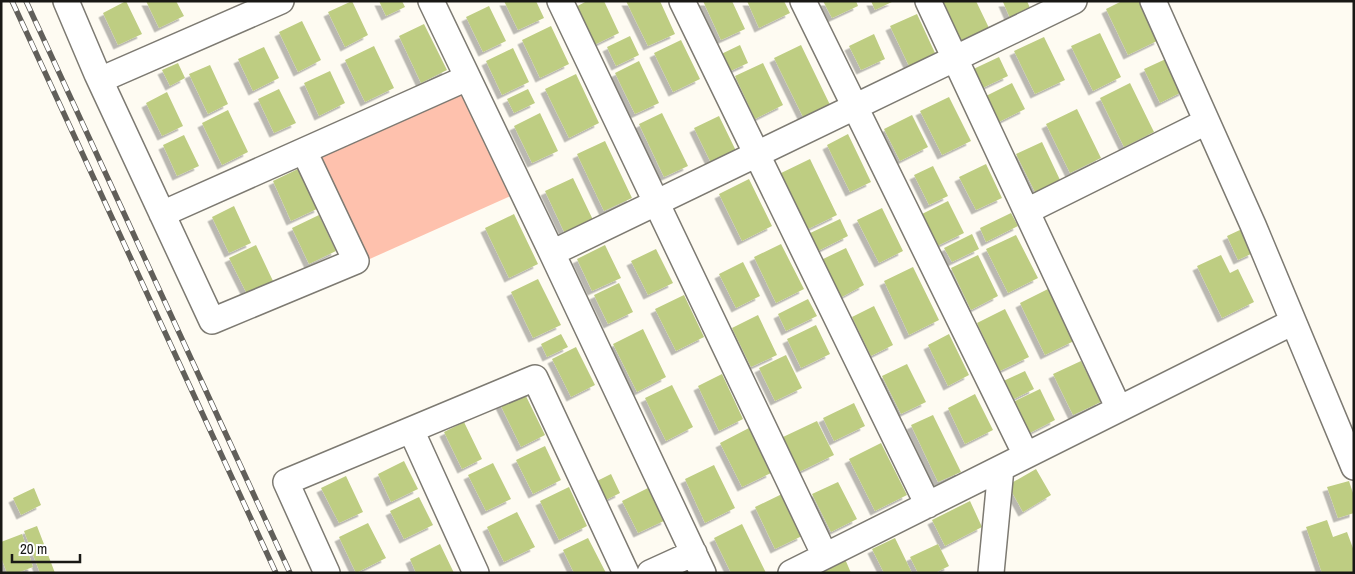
<svg xmlns="http://www.w3.org/2000/svg" width="1355" height="574" viewBox="0 0 1355 574" font-family="'Archivo Narrow',sans-serif">
<style>
.green{fill:#fec1ad}
.building{fill:#becd82;filter:url(#shadow)}
.lines{fill:none;stroke-linecap:round;stroke-linejoin:round}
.minor-casing{stroke:#7d7a72;stroke-width:28}
.minor{stroke:#fff;stroke-width:25}
.rail-casing{stroke:#615f5a;stroke-width:5.5}
.rail{stroke:#fff;stroke-width:4;stroke-dasharray:11;stroke-linecap:butt}
</style>
<defs>
<filter id="shadow"><feDropShadow dx="-4.5" dy="4.5" stdDeviation="0" flood-color="#0004"/></filter>
</defs>
<rect width="100%" height="100%" fill="#fefbf2"/>
<!-- green -->
<path class="green" d="M464,86L517,193L363,262L312,154Z"/>
<!-- building -->
<path class="building" d="M126,1L142,34L118,45L103,13Z
M146,1H176L184,16L159,28Z
M352,1L368,35L345,47L328,12Z
M379,1H402L405,7L386,16Z
M504,1H536L544,18L518,30Z
M587,1H604L619,33L588,48L570,10Z
M626,1H660L675,34L648,46Z
M703,1H732L745,29L721,40Z
M747,1H784L790,13L759,28Z
M823,1H856L858,6L832,18Z
M871,1H894L875,10Z
M941,1H976L989,28L961,42Z
M1027,1L1030,8L1010,18L1003,2Z
M1122,1H1140L1159,40L1128,55L1106,9Z
M489,6L506,41L483,52L466,17Z
M917,14L935,53L909,66L890,26Z
M302,21L321,60L298,72L279,32Z
M424,24L447,70L421,83L399,36Z
M551,26L569,64L540,78L522,40Z
M1100,33L1121,77L1093,91L1071,46Z
M874,34L885,59L861,70L849,46Z
M630,36L639,55L616,66L607,47Z
M1044,37L1065,80L1035,94L1014,51Z
M681,40L700,79L673,92L654,53Z
M740,45L748,63L724,74L715,57Z
M801,45L832,109L805,121L774,58Z
M374,46L394,88L365,102L345,60Z
M264,47L279,78L253,91L238,59Z
M513,48L529,82L502,95L486,61Z
M999,57L1008,76L974,92L965,73Z
M1168,58L1184,91L1160,103L1144,69Z
M639,61L659,103L635,114L615,73Z
M178,63L185,78L170,86L162,70Z
M763,63L783,105L755,119L735,76Z
M210,65L228,104L208,114L189,74Z
M330,71L345,103L319,116L304,83Z
M576,74L599,123L569,138L545,89Z
M1012,83L1025,109L999,122L986,96Z
M1130,83L1154,132L1124,147L1100,98Z
M279,89L296,123L274,133L258,99Z
M528,89L535,103L514,113L507,99Z
M167,92L183,126L162,136L146,103Z
M949,97L971,141L942,155L920,111Z
M1077,109L1101,158L1070,173L1046,124Z
M228,110L248,152L222,165L202,123Z
M540,113L558,151L532,163L514,126Z
M662,113L688,166L664,177L639,124Z
M912,115L928,147L900,161L884,129Z
M719,116L737,153L712,165L694,128Z
M848,134L871,182L850,192L827,145Z
M184,135L199,166L177,176L163,145Z
M605,141L632,198L604,211L577,154Z
M1042,142L1061,182L1036,194L1016,154Z
M810,159L837,215L804,231L777,175Z
M986,164L1002,198L976,210L959,177Z
M933,166L948,196L929,205L914,175Z
M300,168L319,208L291,221L273,181Z
M573,178L594,222L566,236L545,191Z
M749,179L772,226L742,241L719,194Z
M948,201L964,233L933,248L918,216Z
M234,206L251,243L229,253L212,217Z
M882,208L903,251L879,263L857,220Z
M1011,213L1018,226L986,242L980,228Z
M514,214L538,264L509,278L485,228Z
M319,215L336,251L309,264L292,228Z
M840,219L848,236L814,253L806,235Z
M1242,229L1253,253L1238,260L1227,236Z
M972,234L979,249L952,262L944,248Z
M1016,235L1038,278L1008,293L986,249Z
M781,244L804,289L776,303L754,257Z
M256,245L273,281L247,294L229,258Z
M605,245L621,278L592,291L577,259Z
M846,248L864,285L840,298L821,260Z
M656,249L673,283L648,295L631,261Z
M978,255L998,296L971,310L951,268Z
M1221,255L1230,273L1238,269L1254,302L1222,318L1197,266Z
M743,262L760,296L736,308L719,274Z
M913,267L939,320L909,335L884,281Z
M538,279L561,325L533,338L511,292Z
M619,283L633,312L608,324L594,295Z
M1048,289L1074,341L1045,355L1020,303Z
M684,295L704,337L676,351L655,309Z
M808,299L817,316L786,331L778,314Z
M874,306L893,345L871,356L852,317Z
M1005,309L1029,357L1000,371L977,323Z
M758,315L777,355L751,367L732,328Z
M816,325L830,354L801,368L787,339Z
M643,329L666,377L637,392L613,344Z
M561,334L568,347L547,357L541,344Z
M949,334L969,375L948,386L928,345Z
M576,347L595,385L571,397L552,359Z
M786,355L802,388L775,401L759,368Z
M1081,361L1101,402L1073,415L1053,374Z
M907,364L926,402L901,414L882,376Z
M1025,371L1034,389L1008,402L999,383Z
M722,374L743,419L719,431L698,386Z
M672,385L693,427L666,441L645,398Z
M1040,389L1055,420L1024,436L1009,404Z
M523,390L545,435L521,447L499,402Z
M975,394L993,430L965,444L948,408Z
M854,403L865,426L834,441L823,418Z
M933,415L961,472L938,482L911,425Z
M817,421L834,455L799,472L783,437Z
M464,422L482,459L462,469L444,432Z
M749,428L771,473L742,487L720,443Z
M881,443L907,495L875,511L849,459Z
M545,446L561,480L533,494L516,460Z
M404,461L418,489L391,502L378,474Z
M493,463L511,499L486,511L468,475Z
M714,465L735,508L705,523L685,479Z
M1036,469L1051,495L1023,512L1008,485Z
M611,474L620,493L602,502L593,483Z
M346,476L363,512L339,523L321,488Z
M1349,481L1354,496V513L1338,518L1327,487Z
M838,482L857,519L831,532L812,494Z
M569,487L587,526L559,540L540,501Z
M650,487L666,520L638,533L622,501Z
M34,488L41,505L21,515L13,498Z
M782,494L802,536L775,549L755,507Z
M419,497L433,525L404,539L390,511Z
M970,501L982,527L945,546L932,520Z
M517,512L535,547L504,562L487,527Z
M1327,520L1333,537L1347,532L1354,551V573H1322L1306,527Z
M368,523L386,558L356,573L339,537Z
M742,524L766,573H731L714,538Z
M37,526L55,573H40L24,531Z
M22,534L33,567L17,573H7L1,557V542Z
M588,538L606,573H574L563,550Z
M895,538L912,573H884L872,549Z
M440,544L454,573H416L410,559Z
M938,544L949,566L935,573H918L910,557Z
M845,559L851,573H816Z"/>
<g class="lines">
<!-- minor casing -->
<g class="minor-casing">
<path id="minor" d="M66,1L97,74L212,321L356,261L304,151
M431,1L552,253L703,573
M560,1L825,556
M682,1L928,505
M803,1L1026,455
M928,1L1119,409
M1153,1L1253,225L1354,467
M100,80L281,1
M1027,211L1206,122
M162,214L467,78
M552,253L1074,1
M411,430L476,573
M327,573L286,482L535,378L626,573
M650,573L694,553
M791,573L1293,322
M991,573L1001,468"/>
</g>
<!-- minor -->
<use href="#minor" class="minor"/>
<!-- rail casing -->
<g class="rail-casing">
<path id="rail" d="M12,1L276,573
M26,1L290,573"/>
</g>
<!-- rail -->
<use href="#rail" class="rail"/>
</g>
<!-- border -->
<rect width="1355" height="574" fill="none" stroke="#191815" stroke-width="5"/>
<!-- scale -->
<path d="M12 554v8h68v-8" fill="none" stroke="#191815" stroke-width="2.5"/>
<text x="20" y="554" font-size="15" fill="#191815" stroke="#ffffff" stroke-width="4" paint-order="stroke">20 m</text>
</svg>
